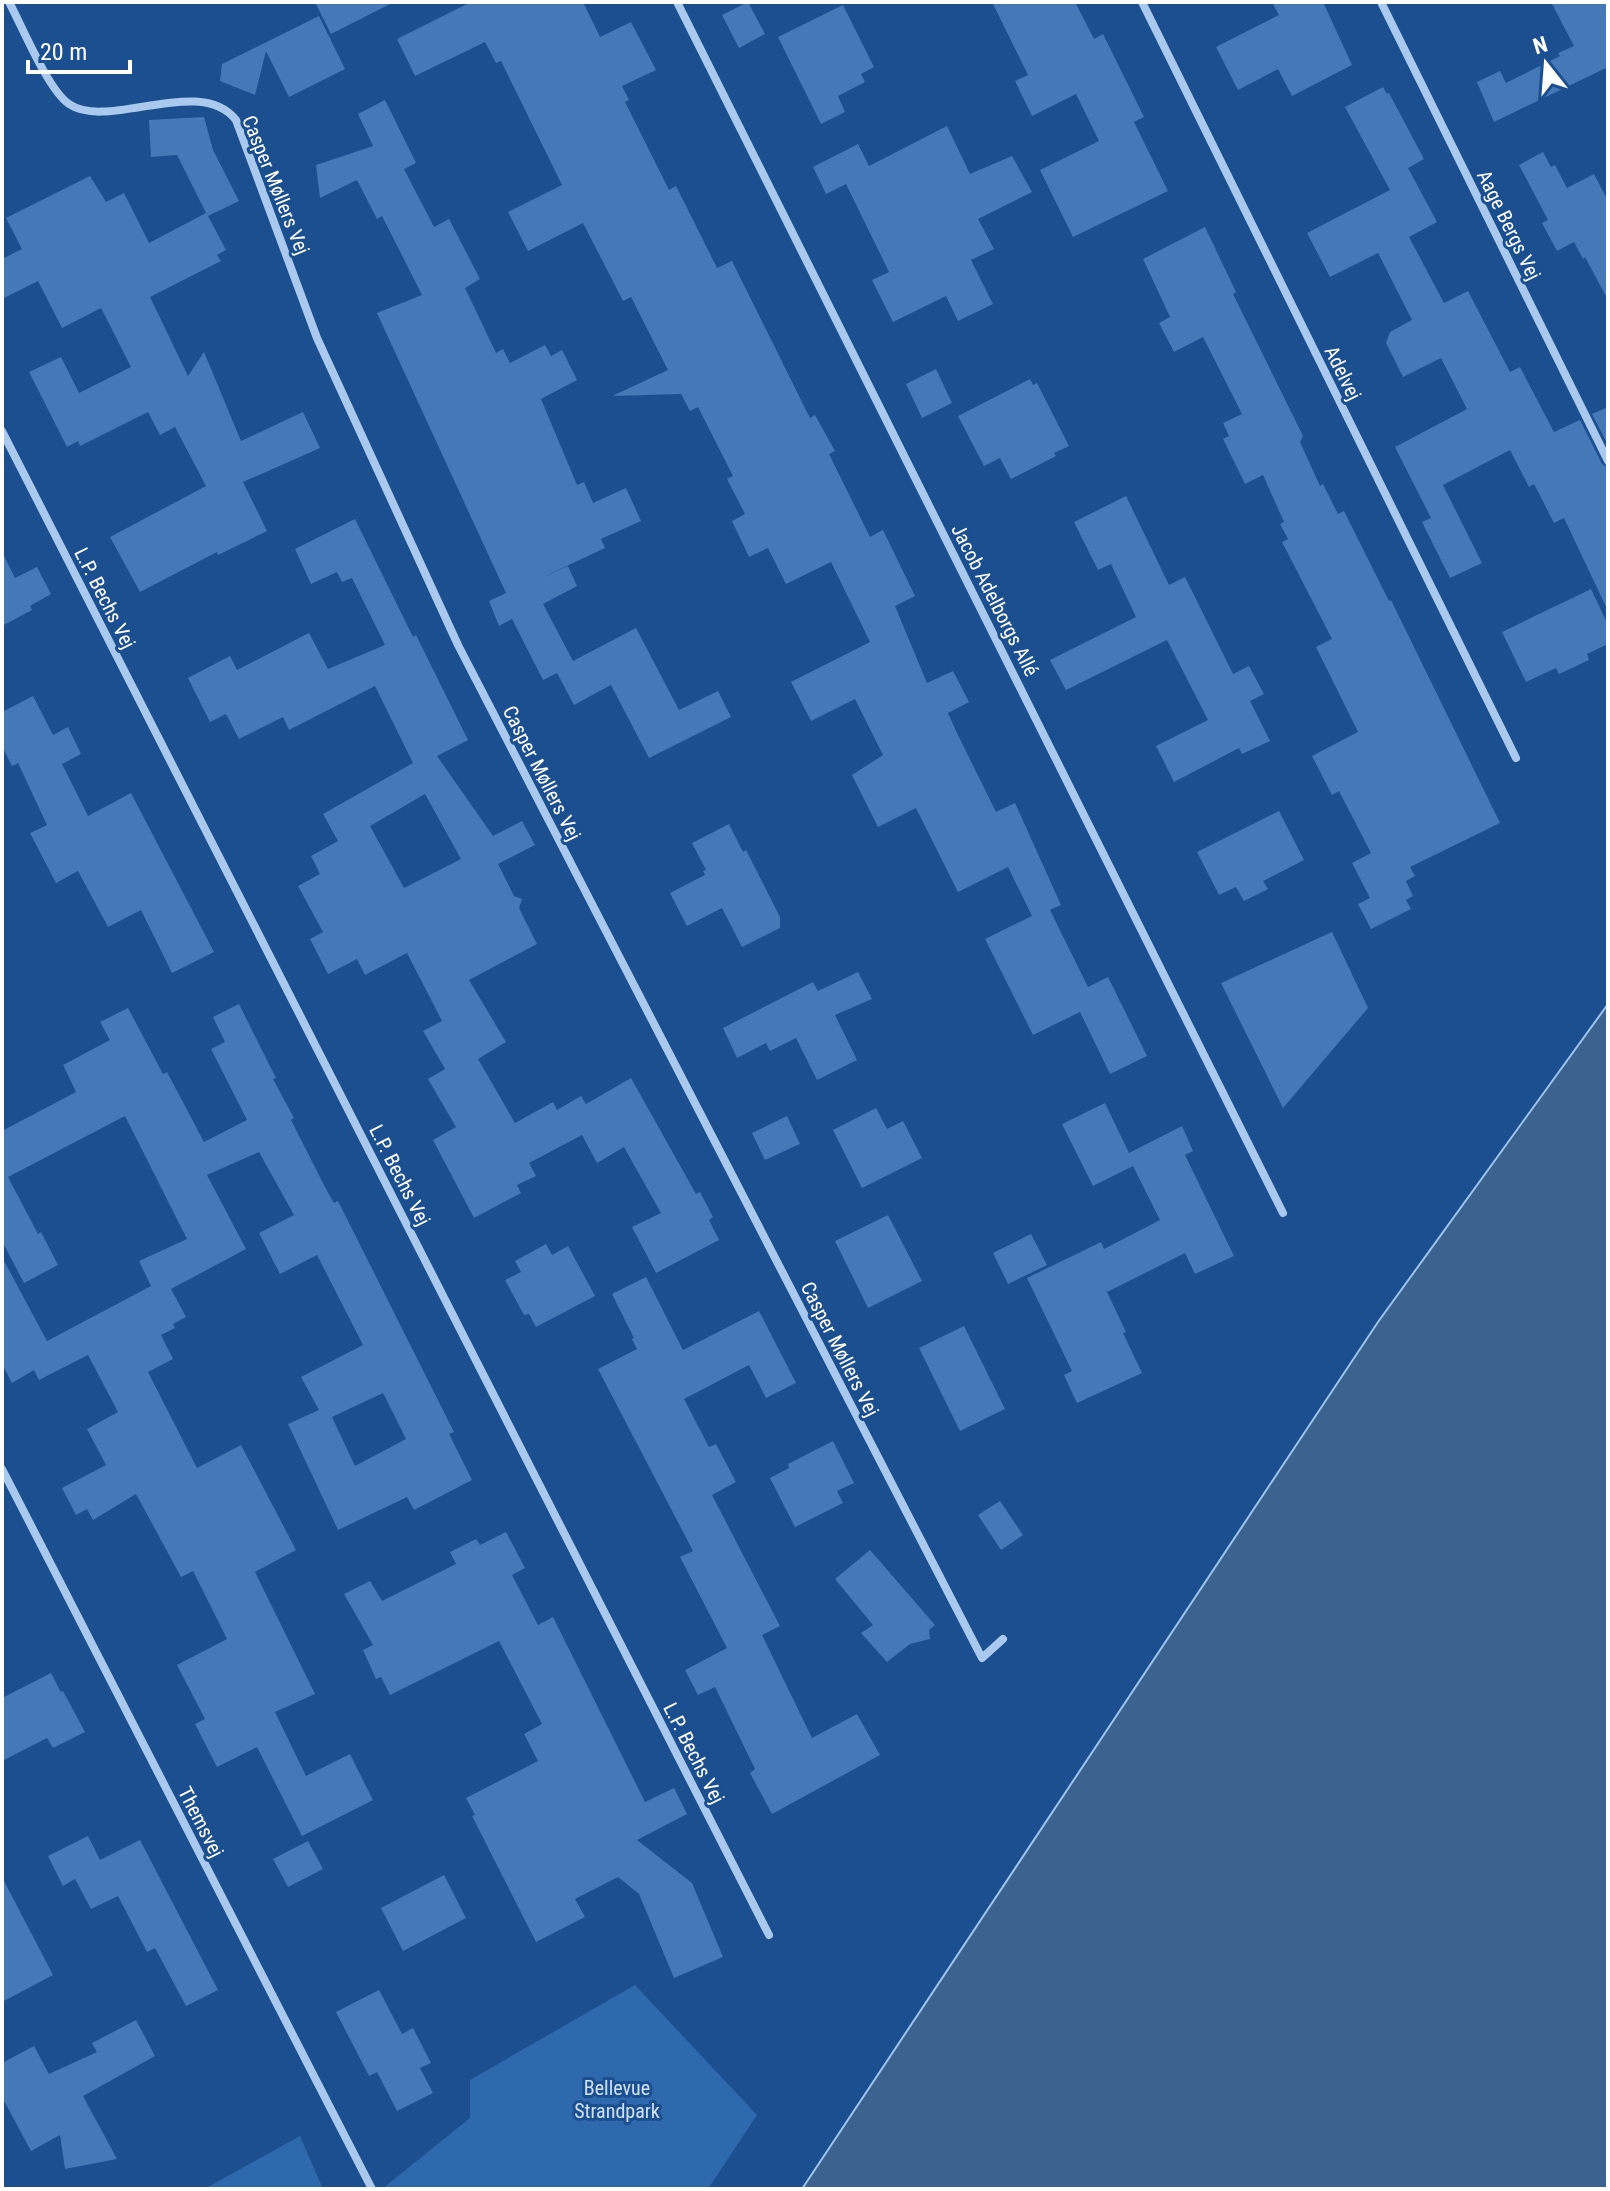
<svg xmlns="http://www.w3.org/2000/svg" width="1610" height="2191" viewBox="0 0 1610 2191" font-family="'Roboto Condensed',sans-serif">
<style>
.green{fill:#2e69ad}
.water{fill:#3c6290;stroke:#9cc4f0;stroke-width:2}
.building{fill:#4478b7;fill-rule:evenodd}
.lines{fill:none;stroke-linecap:round;stroke-linejoin:round}
.street{stroke:#a9c9ee;stroke-width:8}
.labels{text-anchor:middle;stroke-width:6;stroke-linejoin:round;paint-order:stroke}
.street-label{font-size:20px;fill:#fff;stroke:#1b4f8f}
.park-label{font-size:20px;fill:#cfe3fa;stroke:#1b4f8f}
</style>
<rect width="100%" height="100%" fill="#1b4f8f"/>
<!-- green -->
<path class="green" d="M635,1985L757,2115L708,2189H382L470,2118V2080Z
M300,2136L323,2189H204Z"/>
<!-- water -->
<path class="water" d="M1608,1004V2189H802L1378,1322Z"/>
<!-- building -->
<path class="building" d="M315,2H394L331,34Z
M471,2H583L600,37L631,22L656,70L622,86L629,100L625,102L669,190L676,186L717,268L732,261L810,418L815,415L835,451L829,454L870,537L883,530L915,596L895,606L927,683L953,671L969,702L948,713L956,731L996,812L1015,803L1061,905L1050,910L1088,987L1108,977L1147,1056L1110,1074L1080,1012L1033,1035L985,939L1032,916L1008,867L958,892L916,808L878,827L852,775L883,755L855,699L811,721L791,682L870,642L831,562L786,584L768,548L749,557L732,521L745,514L727,479L733,476L698,407L690,411L681,394L612,396L668,370L631,297L623,301L583,223L528,251L508,212L562,185L501,61L496,63L485,42L415,76L397,39Z
M748,2L765,34L739,48L722,15Z
M992,2H1075L1094,39L1103,34L1144,117L1134,122L1168,191L1073,237L1040,170L1099,141L1076,94L1032,116L1015,81L1028,75Z
M1272,2H1323L1352,65L1292,96L1278,69L1238,90L1216,47L1279,15Z
M1551,2H1608V67L1494,122L1477,82L1500,71L1506,83L1560,56L1558,53L1574,46Z
M843,5L874,67L861,74L865,82L838,96L845,112L821,124L778,37Z
M319,16L345,69L289,97L266,51L255,95L220,81L222,64Z
M1383,87L1387,94L1389,93L1424,159L1408,168L1437,222L1409,237L1444,303L1468,291L1510,372L1520,367L1554,432L1580,420L1602,464L1608,468V611L1564,518L1554,523L1534,484L1529,487L1510,450L1443,485L1482,563L1450,578L1422,522L1431,518L1395,447L1467,409L1441,358L1403,377L1386,343L1390,332L1412,320L1378,253L1330,277L1307,233L1390,190L1345,107Z
M385,100L416,163L404,169L434,227L449,219L480,279L465,288L496,353L503,349L510,363L545,345L551,356L562,350L577,380L541,399L577,485L584,482L593,503L626,488L641,521L601,539L605,548L539,579L568,566L577,586L543,604L573,661L636,628L679,710L718,691L731,717L649,758L611,685L574,705L557,673L543,680L512,619L499,626L489,601L506,593L377,313L422,295L382,216L377,219L357,180L320,198L316,165L373,146L358,114Z
M204,117L213,150L239,201L208,216L226,250L217,255L221,261L150,297L188,376L204,352L241,441L303,412L320,448L243,482L267,531L218,555L217,552L140,592L110,537L206,486L175,427L160,435L148,412L80,446L78,441L67,447L29,372L61,357L79,393L131,367L101,308L62,328L38,281L2,299V259L22,249L6,218L90,176L106,202L124,193L149,243L206,213L177,155L151,157L149,120Z
M947,126L970,174L1012,156L1032,192L978,219L994,249L971,260L993,304L958,321L946,296L893,322L872,280L889,272L846,184L826,194L813,167L858,144L869,166Z
M1543,152L1551,167L1555,165L1567,188L1594,174L1608,201V300L1585,257L1583,259L1574,242L1557,251L1542,223L1548,220L1519,165Z
M1205,227L1236,292L1233,294L1303,436L1300,442L1320,486L1323,484L1338,514L1344,511L1389,601L1391,600L1500,823L1410,867L1415,876L1406,881L1413,896L1406,900L1411,909L1371,929L1358,904L1370,898L1352,863L1371,853L1339,791L1332,795L1312,756L1358,732L1316,647L1332,639L1282,542L1288,539L1280,524L1284,522L1263,475L1245,484L1223,439L1229,436L1223,423L1242,414L1203,337L1174,352L1159,323L1170,317L1143,259Z
M936,369L952,403L922,418L906,384Z
M1030,379L1033,385L1037,383L1069,446L1054,453L1056,456L1011,479L1000,458L984,466L958,416Z
M1608,407V445L1592,414Z
M1126,496L1169,585L1185,577L1233,674L1249,666L1264,694L1250,701L1270,741L1242,754L1239,748L1174,782L1156,746L1208,720L1167,640L1066,690L1050,660L1136,617L1111,564L1098,570L1074,522Z
M355,519L413,637L416,635L468,740L437,756L493,836L522,821L535,845L498,864L514,896L522,899L519,908L537,944L469,980L506,1042L478,1059L515,1123L553,1102L557,1110L581,1096L586,1104L631,1078L696,1194L700,1192L713,1217L709,1220L719,1240L656,1273L632,1227L661,1213L624,1147L597,1163L582,1135L529,1163L536,1176L517,1185L521,1193L474,1218L433,1140L456,1127L428,1079L445,1069L423,1031L442,1021L407,953L365,975L357,959L328,974L310,939L323,932L298,886L320,874L311,856L338,841L323,814L413,763L375,686L289,730L283,717L239,739L226,714L210,722L188,678L230,656L237,670L309,633L328,669L385,645L352,578L342,582L337,572L311,584L295,549ZM425,794L461,859L404,888L370,826Z
M2,552L15,578L37,567L51,594L30,606L32,610L2,626Z
M1591,589L1608,625V644L1587,654L1589,660L1559,674L1556,668L1526,682L1502,632Z
M33,696L53,735L68,727L81,754L62,764L88,816L131,793L214,952L172,973L141,910L108,927L78,871L56,883L30,833L47,825L18,763L12,766L2,746V712Z
M1279,811L1304,860L1263,881L1268,889L1244,901L1236,887L1219,895L1197,852Z
M729,824L743,852L746,850L780,917V928L742,947L722,908L687,926L670,893L705,875L703,871L706,870L692,843Z
M1332,932L1368,1008L1283,1108L1221,983Z
M858,972L872,999L835,1015L857,1060L817,1080L796,1038L770,1051L766,1043L737,1058L723,1028L813,982L818,991Z
M239,1004L276,1078L273,1079L294,1118L291,1120L326,1189L334,1203L338,1201L454,1432L449,1434L472,1480L414,1510L407,1497L338,1530L288,1424L319,1410L301,1377L363,1345L317,1255L280,1274L259,1233L294,1215L259,1152L207,1175L246,1249L171,1289L186,1317L173,1324L175,1328L161,1335L173,1359L148,1372L197,1468L241,1445L296,1550L255,1572L315,1694L275,1712L306,1776L350,1754L373,1800L302,1836L257,1747L217,1767L195,1724L205,1719L177,1665L227,1639L193,1571L181,1577L136,1494L93,1520L87,1509L76,1515L62,1488L106,1465L87,1429L118,1412L88,1355L39,1380L34,1370L12,1383L2,1364V1257L47,1341L151,1286L139,1261L187,1239L125,1116L8,1177L38,1234L41,1232L58,1265L24,1283L2,1241V1131L76,1092L63,1065L110,1040L100,1022L128,1008L163,1074L167,1072L204,1142L247,1120L211,1049L225,1042L213,1017ZM383,1393L406,1439L355,1466L332,1417Z
M1105,1103L1129,1153L1182,1126L1193,1151L1185,1155L1234,1256L1195,1274L1185,1253L1107,1292L1126,1332L1123,1333L1142,1373L1077,1403L1064,1375L1072,1371L1027,1278L1101,1242L1104,1249L1160,1220L1133,1166L1093,1186L1062,1124Z
M876,1108L887,1129L903,1121L922,1158L862,1188L833,1130Z
M787,1116L800,1144L765,1160L752,1133Z
M888,1215L922,1281L868,1308L835,1241Z
M1031,1234L1047,1265L1008,1284L993,1253Z
M546,1244L552,1255L568,1246L595,1296L536,1327L529,1314L524,1315L505,1280L521,1272L515,1261Z
M646,1277L683,1350L759,1311L796,1383L766,1398L749,1365L684,1399L709,1447L716,1444L736,1482L712,1495L780,1626L762,1635L812,1738L857,1714L880,1755L772,1814L750,1773L755,1769L715,1687L698,1695L685,1670L727,1648L680,1557L693,1551L598,1369L637,1349L632,1339L634,1338L612,1294Z
M964,1326L1005,1409L960,1431L919,1348Z
M833,1441L854,1483L837,1491L843,1503L795,1527L770,1478L789,1468L788,1464Z
M1000,1501L1023,1535L1001,1550L978,1515Z
M506,1532L525,1568L512,1575L538,1625L553,1617L645,1802L674,1788L687,1814L637,1840L692,1883L723,1957L674,1978L639,1894L618,1877L575,1899L585,1917L536,1942L472,1816L475,1815L466,1798L538,1761L524,1734L542,1724L499,1641L390,1695L381,1677L376,1679L363,1650L373,1645L344,1594L370,1581L382,1601L456,1564L450,1552L476,1539L480,1545Z
M870,1550L935,1625L929,1630L930,1639L910,1644L887,1662L861,1633L873,1625L835,1579Z
M51,1673L61,1692L63,1691L85,1732L53,1748L47,1738L2,1761V1698Z
M88,1836L100,1860L140,1840L218,1990L186,2006L155,1948L147,1952L118,1896L91,1909L75,1879L63,1886L48,1856Z
M308,1841L323,1869L288,1887L273,1859Z
M444,1875L466,1918L403,1951L381,1908Z
M2,1877L53,1975L2,2002Z
M379,1990L402,2034L413,2028L431,2063L420,2068L433,2093L397,2111L377,2072L369,2076L336,2012Z
M136,2020L155,2056L83,2096L117,2159L65,2169L60,2135L31,2151L2,2097V2063L34,2046L49,2074L97,2052L92,2043Z"/>
<g class="lines">
<!-- street -->
<path class="street" d="M9,2C22,26 48,90 69,104C108,131 200,74 236,120L317,338L458,645L982,1658L1003,1639
M677,2L1283,1213
M1142,2L1516,758
M1381,2L1608,461
M2,431L769,1935
M2,1469L372,2189"/>
</g>
<g class="labels">
<!-- street labels -->
<g class="street-label">
<text transform="translate(276 185) rotate(68)" y="7">Casper Møllers Vej</text>
<text transform="translate(1509 225) rotate(64)" y="7">Aage Bergs Vej</text>
<text transform="translate(1343 373) rotate(64)" y="7">Adelvej</text>
<text transform="translate(105 598) rotate(63)" y="7">L.P. Bechs Vej</text>
<text transform="translate(995 600) rotate(63)" y="7">Jacob Adelborgs Allé</text>
<text transform="translate(542 773) rotate(63)" y="7">Casper Møllers Vej</text>
<text transform="translate(400 1175) rotate(63)" y="7">L.P. Bechs Vej</text>
<text transform="translate(840 1349) rotate(63)" y="7">Casper Møllers Vej</text>
<text transform="translate(694 1753) rotate(63)" y="7">L.P. Bechs Vej</text>
<text transform="translate(201 1822) rotate(63)" y="7">Themsvej</text>
</g>
<!-- park labels -->
<g class="park-label">
<text x="617" y="2095">Bellevue<tspan x="617" dy="23">Strandpark</tspan></text>
</g>
</g>
<!-- border -->
<rect width="1610" height="2191" fill="none" stroke="#ffffff" stroke-width="8"/>
<!-- north arrow -->
<g transform="translate(1546 64) rotate(343)" stroke="#1b4f8f" stroke-width="6" paint-order="stroke">
<path d="M0-6L14 30L0 20L-14 30Z" fill="#ffffff"/>
<text y="-12" font-size="22" font-weight="bold" text-anchor="middle" fill="#ffffff">N</text>
</g>
<!-- scale -->
<path d="M28 60v12h102v-12" fill="none" stroke="#ffffff" stroke-width="4"/>
<text x="40" y="60" font-size="24" fill="#ffffff" stroke="#1b4f8f" stroke-width="6" paint-order="stroke">20 m</text>
</svg>
